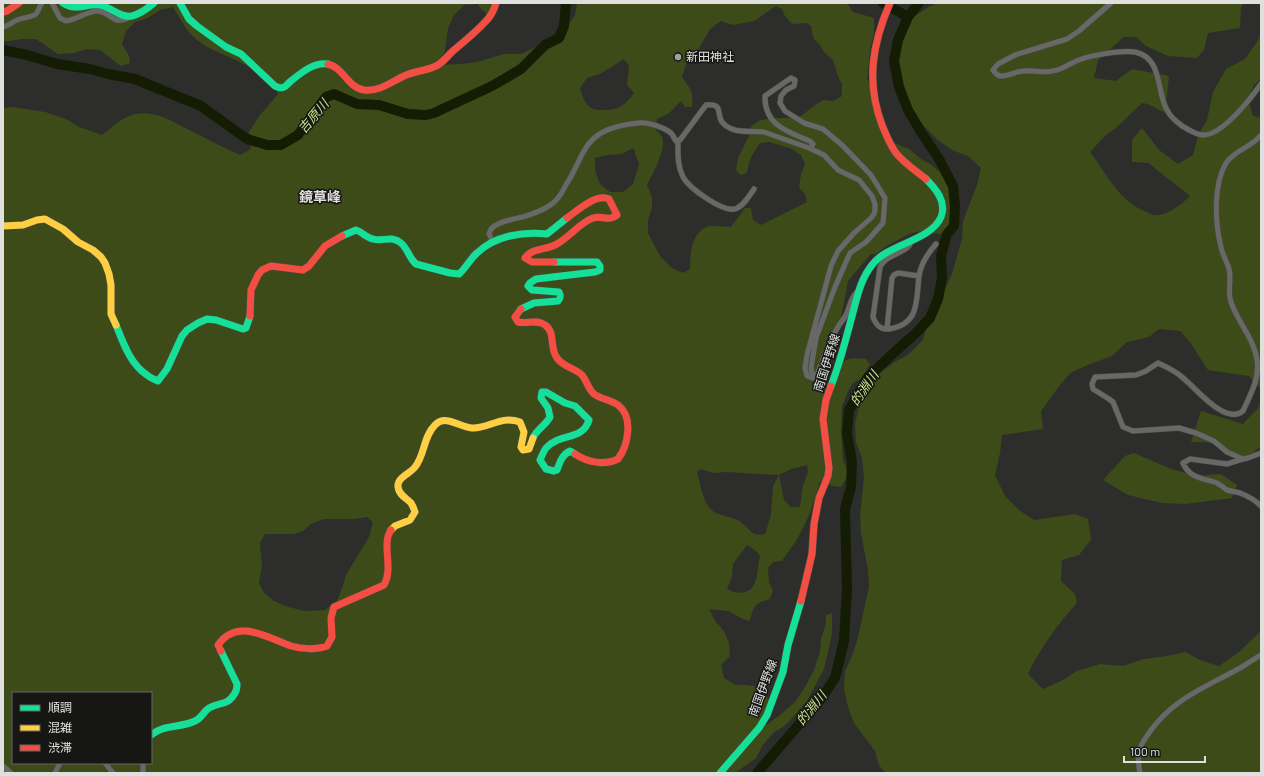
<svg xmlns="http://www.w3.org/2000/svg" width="1264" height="776" viewBox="0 0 1264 776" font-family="Barlow,'Noto Sans JP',sans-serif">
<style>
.green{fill:#3d4b19;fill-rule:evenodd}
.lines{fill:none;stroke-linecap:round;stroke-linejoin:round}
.river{stroke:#141c04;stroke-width:10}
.street-casing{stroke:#4a4b48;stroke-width:6}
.fast-casing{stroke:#4a4b48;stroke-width:8}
.slow-casing{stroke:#4a4b48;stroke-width:8}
.jam-casing{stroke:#4a4b48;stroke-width:8}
.street{stroke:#686967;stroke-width:5}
.fast{stroke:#16e098;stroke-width:7}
.slow{stroke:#ffcf43;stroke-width:7}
.jam{stroke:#f24e42;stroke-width:7}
.poi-dot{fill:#a1a29f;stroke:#161614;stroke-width:1.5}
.labels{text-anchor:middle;stroke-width:3;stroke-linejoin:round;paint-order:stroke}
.poi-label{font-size:12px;fill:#dfe0dd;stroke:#161614;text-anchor:start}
.street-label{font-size:12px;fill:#dfe0dd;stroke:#161614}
.water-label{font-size:13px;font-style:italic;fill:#c7e48a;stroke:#161614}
.quarter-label{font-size:14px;font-weight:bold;fill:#dfe0dd;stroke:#161614}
</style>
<rect width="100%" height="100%" fill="#2d2e2b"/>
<!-- green -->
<path class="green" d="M3,3H499L491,18L481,9L478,4L464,5L454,15L448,28L445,51L437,65L462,64L477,62L504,54H521L543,44L564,30L575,16L577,3H847L853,12L874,18V35L871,45L867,78L892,142L909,149L921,159L930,164L940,172L947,181L952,195L953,207L949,225L944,234L930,233L921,231L909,234L885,247L876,254H871L848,281L834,355L823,388L834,386C842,362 838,357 866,359L870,364L862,378L853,383L848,391L842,407L841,430L843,460L849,474L841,487L832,486L824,481L820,482L810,513L803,528L796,541L782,561L773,562L768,568L769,583L773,590L770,599C755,603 753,606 750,621L743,619L728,611L709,609L715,621L724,631L729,643L730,656L721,665L724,678L735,685H748L761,688L768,698L766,712V725L780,715L795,702L805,687L814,670L820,652L821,638L826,624V615L832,613V634L824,669L807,701L796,714L783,727L774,732L762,746L756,758L735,773H3V108L12,107L45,112L66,119L79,127L102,135C110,129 118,121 127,117C151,106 173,122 193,132C209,140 224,148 240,155L251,149L249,132L260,115L278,94C268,66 218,57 197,40C186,31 180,18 173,7L160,10L148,18L135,22L126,31L122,44L129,56L130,63L121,66L100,50L87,49L74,53L58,54L36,39H22L9,41H3ZM776,6L782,9L785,16L792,24L807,23L811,26L812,33L814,39L820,45L824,52L833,60L838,76L842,84V96L833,101L823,100L815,105L801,116L791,118H772L758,121L751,127L749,136L738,158L736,170L740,175L747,173C749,160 752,154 760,143L769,142L790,148L801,155L805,164L801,174L799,188L805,194L807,202L761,225L753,220L751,208H745L731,227C726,227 710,225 706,227C691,234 690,255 690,269L683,273L672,268L660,256L648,233V220L652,207V197L647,185C652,175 667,148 662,137C661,135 658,132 656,130L657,119L668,114L681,101L685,107H692C694,89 690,91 682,76L687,62L697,52L710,29L721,21L733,25L754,21ZM624,59L629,66L627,85L634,93C626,105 617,111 603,110C600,110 596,110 593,109C585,105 582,96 580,88L587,78L600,74ZM634,148L636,156L639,164L633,184L623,192H610L600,184L595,171V158L607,155L621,154ZM807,465L808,472L803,485L800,507H791L784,500L779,475L791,469ZM701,469L713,473L726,472L779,475L773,486L771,515L765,534C751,537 751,530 742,523C736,518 726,517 719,514C703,510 701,485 697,472ZM367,517L373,522L369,537L346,575L343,586L337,601L325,610L305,611L288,607L274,601L264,593L259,583L262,565L260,543L265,534H294L303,531L311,524L324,519H355ZM747,545L756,551L760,556C757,567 759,589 745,592C738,594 733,592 727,589L732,577L733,564ZM13,693H151V763H13Z
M939,3H1244L1241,7L1240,28L1208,33L1204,50L1197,58L1168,56L1146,46L1136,37H1124L1098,60L1094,78L1116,81L1132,69L1169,76L1165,113L1148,104L1142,103L1117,127L1105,136L1090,152C1107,174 1119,202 1147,212C1151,214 1155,216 1159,215C1171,213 1182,204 1190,196L1157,170L1149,163L1132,162V140L1142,128L1159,150L1178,164L1193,155L1199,133L1207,120L1213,92L1226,69L1245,59L1257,42L1261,33V79L1254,85L1248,99L1253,116L1261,118V389L1249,376L1208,370L1190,342L1180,331L1159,329L1149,337L1127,342L1112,356L1090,364L1070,373L1057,389L1041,411L1043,429L1002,435L1000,453L995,475L1005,496L1020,511L1034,520L1075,514L1088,519L1091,540L1079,555L1062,560L1061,581L1075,594L1077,603C1058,624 1040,648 1028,674L1043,689L1063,680L1077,671L1100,664L1123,666L1144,659L1167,656L1185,652L1200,660L1219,666L1239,652L1261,631V773H885L879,765L875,751L854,723L848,707L844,689L845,671L853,654L858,637L869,587L868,570L861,533L860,515L864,478L862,458L856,442L855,424L859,406L868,389L878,375L893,363L909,354L923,340L928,322L937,307L952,274L962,239L963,221L977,185L981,168L968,156L952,150L938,140L914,116L907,99L899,64V49L903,31L915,16L930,6Z
M1261,399V447L1255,451L1248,460L1231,454L1220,444L1204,442H1191L1201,411L1243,424L1258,408Z
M1134,453L1171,469L1196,476L1221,474L1237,485L1232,498L1185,504L1162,503L1128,495L1103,480L1125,456Z"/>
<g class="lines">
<!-- river -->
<path class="river" d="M883,3L908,17
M3,50L27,55L57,64L90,69L108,74L135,79L201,106L247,139L267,145H281L298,135L326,97L334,94L357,104L379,105L408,114L426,115L434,113L492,86L521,69L545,45L559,38L564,26L566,3
M757,773L821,699L835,678L844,641L847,589L845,509L851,487L852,462L847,434L849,410L868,377L888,358L916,333L930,318L938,299L942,278L941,256L947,234L954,226L955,206L953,186L939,159L921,132L908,110L899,87L894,61L898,40L908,17L919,3"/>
<!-- street casing -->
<g class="street-casing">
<path id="street" d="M52,3L60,18L66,21C76,20 89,10 99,11C113,14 113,26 130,17
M1111,3L1079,31L1067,39L1015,55L998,64L993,70C995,73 996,75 1000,76C1008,77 1016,71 1023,71C1035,70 1045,74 1057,70C1064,68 1071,63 1079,60C1091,55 1122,50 1135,52C1163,58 1156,91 1167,110C1171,118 1181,126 1189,130C1193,132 1198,135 1203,135C1222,136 1251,98 1261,84
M3,27C9,26 12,22 17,20C24,17 30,18 36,14C39,11 39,6 42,3
M678,140C678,153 677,165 683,177C689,188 722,212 735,209C744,206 749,196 754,189
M809,148L824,155L838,170L859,180L872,196L875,204V210L874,214L871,218L854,233L838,251L831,266L807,355L805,368L807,376L812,378L817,375C823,359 829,342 838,327C840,323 843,320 845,317C850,308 850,298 857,292
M493,242L489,234C489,233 491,230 491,229C498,221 516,219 526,216C535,213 545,210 553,203C560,198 563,190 567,183C574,173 578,161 584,151C595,130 617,125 639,123C648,122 663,127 671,133C673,135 674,138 676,141L680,140L706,105C724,103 716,114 722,122C733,135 750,130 764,132L809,148L812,146L813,144L810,141C788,132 764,125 765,96L791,78L795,80L794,86L786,90L781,96L780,103L785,111L804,123L823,129L842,145L871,175L885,198L883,223L866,242L850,253L835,287L816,338L811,368L813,378
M919,276C921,263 928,253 936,244
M887,329L892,278L894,275L898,273L919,276C916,301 920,324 889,329C880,330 876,325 873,317L880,267C887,253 907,254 911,242
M1261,453L1248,458L1243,459L1227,464L1190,459L1183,463C1190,479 1203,478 1217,483C1221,485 1224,488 1227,490C1231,491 1236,492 1240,493C1248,496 1255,500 1261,506
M1243,459L1227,452L1214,441L1196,433L1179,428L1133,431L1123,427L1113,402L1109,399L1093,389L1092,384L1095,377L1136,375L1146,371L1158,363C1167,367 1175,371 1182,377C1195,387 1225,426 1243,411C1250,395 1260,379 1257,360C1254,338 1238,323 1231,302C1227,292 1232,280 1229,269C1227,261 1222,254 1221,247C1215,223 1213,185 1226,163C1235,150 1252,147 1261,135
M105,763L113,773
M3,766L11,773
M55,773L60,763
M143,773V763
M1140,773C1139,766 1137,758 1139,752C1140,745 1145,739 1149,733C1172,699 1206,687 1240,668C1247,664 1254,659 1261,655"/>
</g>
<!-- fast casing -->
<g class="fast-casing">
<path id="fast" d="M63,3C77,12 86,3 100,5C111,7 120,18 132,16C140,14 148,8 154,3
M180,3L189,19L197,26L226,47L241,54L275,86C278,87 281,89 284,87C287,86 289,82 291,81C302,72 314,62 328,64
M342,236L356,230C362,232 367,238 373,239C383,242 392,235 401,243C408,249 409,258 416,264L450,273L459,274C466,268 470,259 477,253C495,236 523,231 547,234L567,218
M521,309L534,303L558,301C561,298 561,296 559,292L532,290L528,286L530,283L536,279L595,272L600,270V266L597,262H554
M116,325C123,342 130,364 147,375C150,378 154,379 158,381L167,369L182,336L187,330L198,323L207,319L216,320L243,329L246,328L250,316
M831,386C840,363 846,339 852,316C857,298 860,280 872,265C887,244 931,241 941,217C947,202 936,189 926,179
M533,438C537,429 545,426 550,417L548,408L541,398L542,392H546L565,403L575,406L589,420C583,441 559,433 546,448C543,452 542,456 540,460L546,469L554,471L557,470C560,462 562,455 570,451L575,454
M151,735C164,724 181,728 195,721C202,718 203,712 209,708C219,702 228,706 235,693C237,690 237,688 237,684L221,651
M720,773L759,728L767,715L783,672L788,645L801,601"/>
</g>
<!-- slow casing -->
<g class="slow-casing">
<path id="slow" d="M3,226L23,225L37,220L45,219L63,229L78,242L93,250L101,257L105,263L109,274L111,285V314L116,325
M391,530L395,526L410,520L415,512C414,509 413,506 411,503C407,498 399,496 398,487C397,477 410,474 415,467C425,455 423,437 435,425C446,414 459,427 472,428C489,429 500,415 520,422L524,432L521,447L523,450L529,449L533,438"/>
</g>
<!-- jam casing -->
<g class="jam-casing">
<path id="jam" d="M890,3C872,44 866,83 882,125C886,135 890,145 896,153C904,163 916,171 926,179
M3,12L7,11L19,3
M328,64C344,68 347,87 364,90C379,92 391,82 404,76C414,71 426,71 436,66C443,63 448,55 454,50C465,41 476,32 486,21C491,16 494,10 496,3
M554,262H532L525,258C532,248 545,250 555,245C569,238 579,223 593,218C602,215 609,222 617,215L609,199C596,193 577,211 567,218
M521,309L515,317L518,322C527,324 537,319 545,325C556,332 549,348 557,358C563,367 575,368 582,375C587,381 588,389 594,394C601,399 611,400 618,405C634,417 628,446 618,459C604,466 587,462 575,454
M250,316L251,290L258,275L262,270L271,266L303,270L309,266L325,246L342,236
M801,601L812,554L814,524L819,498L828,476L829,468L823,419L826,400L831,386
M221,651L218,645C237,617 268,638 291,646C301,649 316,650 327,646L332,637L331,618L334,607L384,585C394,568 381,544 391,530"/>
</g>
<!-- street -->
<use href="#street" class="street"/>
<!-- fast -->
<use href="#fast" class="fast"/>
<!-- slow -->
<use href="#slow" class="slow"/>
<!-- jam -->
<use href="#jam" class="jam"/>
</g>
<!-- markers -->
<circle class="poi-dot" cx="678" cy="57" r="4"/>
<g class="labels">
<!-- poi labels -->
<g class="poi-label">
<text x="686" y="61">新田神社</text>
</g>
<!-- street labels -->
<g class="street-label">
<text transform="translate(827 363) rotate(-72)" y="4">南国伊野線</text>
<text transform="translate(763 688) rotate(-70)" y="4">南国伊野線</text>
</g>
<!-- water labels -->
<g class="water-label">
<text transform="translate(313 116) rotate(-50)" y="5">吉原川</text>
<text transform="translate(864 388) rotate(-55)" y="5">的淵川</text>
<text transform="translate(811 708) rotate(-51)" y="5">的淵川</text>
</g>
<!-- quarter labels -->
<g class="quarter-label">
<text x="320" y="202">鏡草峰</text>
</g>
</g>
<!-- border -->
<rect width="1264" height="776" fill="none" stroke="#dfe0dd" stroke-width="8"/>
<!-- legend -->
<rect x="12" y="692" width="140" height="72" fill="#161614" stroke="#666764"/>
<rect x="20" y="705" width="20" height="6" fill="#16e098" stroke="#666764"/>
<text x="48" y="712" font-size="12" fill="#dfe0dd">順調</text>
<rect x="20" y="725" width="20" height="6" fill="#ffcf43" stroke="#666764"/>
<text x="48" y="732" font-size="12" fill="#dfe0dd">混雑</text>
<rect x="20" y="745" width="20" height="6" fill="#f24e42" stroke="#666764"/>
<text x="48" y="752" font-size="12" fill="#dfe0dd">渋滞</text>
<!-- scale -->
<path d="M1124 756v6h81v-6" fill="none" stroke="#dfe0dd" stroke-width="2"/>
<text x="1130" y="756" font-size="12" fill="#dfe0dd" stroke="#161614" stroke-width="3" paint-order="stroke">100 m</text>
</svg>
